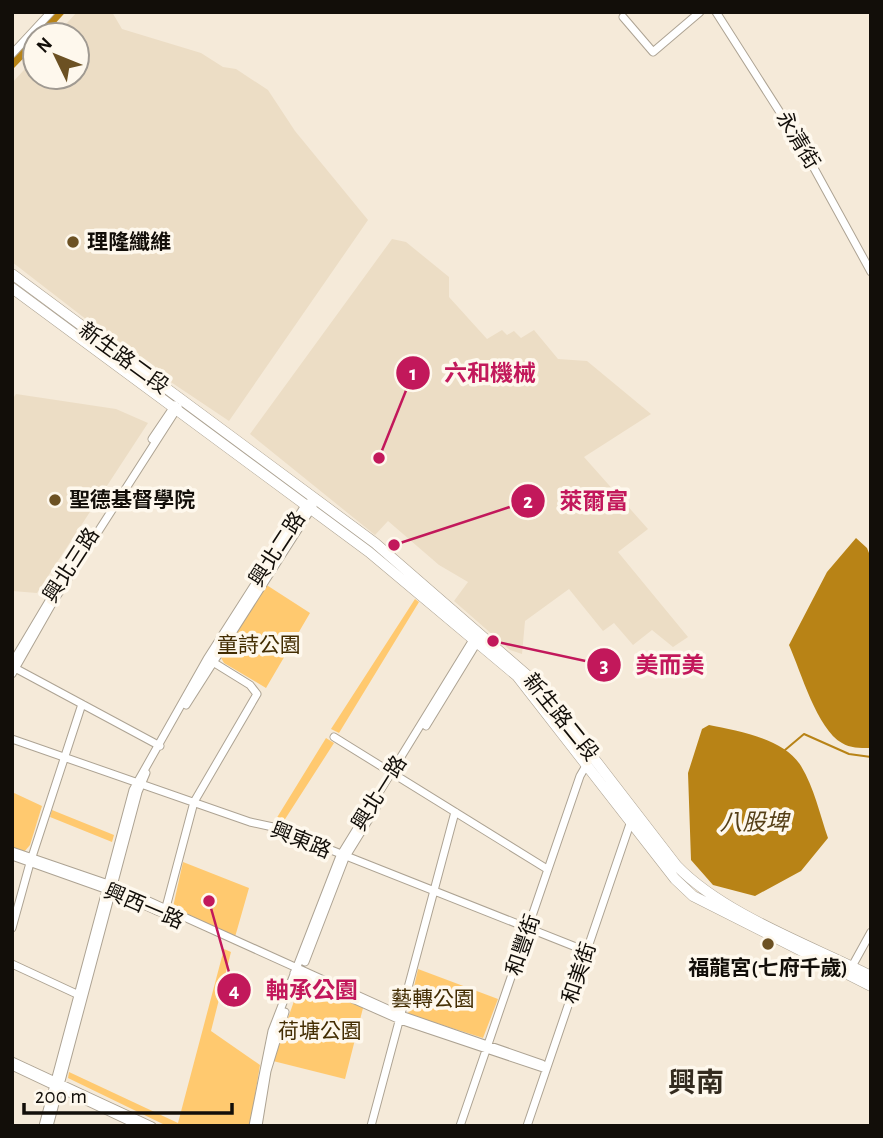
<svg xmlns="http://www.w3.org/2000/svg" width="883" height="1138" viewBox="0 0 883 1138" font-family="'Alegreya Sans','Noto Sans TC',sans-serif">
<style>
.built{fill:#ecddc5}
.green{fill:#ffc96f}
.water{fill:#b88316}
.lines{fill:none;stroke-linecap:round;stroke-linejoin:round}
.stream{stroke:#b88316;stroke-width:2}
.canal{stroke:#b88316;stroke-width:7}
.street-casing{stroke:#ada393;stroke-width:9}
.secondary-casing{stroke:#ada393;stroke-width:11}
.street{stroke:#fff;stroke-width:7}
.secondary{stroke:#fff;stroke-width:10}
.poi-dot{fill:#6c5123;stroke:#fef8ed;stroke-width:2.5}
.labels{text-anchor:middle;stroke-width:7;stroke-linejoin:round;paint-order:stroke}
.street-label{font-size:21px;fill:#120e09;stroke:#fef8ed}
.poi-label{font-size:21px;font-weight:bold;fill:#120e09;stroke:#fef8ed;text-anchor:start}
.park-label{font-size:21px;fill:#432d02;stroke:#fef8ed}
.water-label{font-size:23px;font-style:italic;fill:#553f17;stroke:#fef8ed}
.district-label{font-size:28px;font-weight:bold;fill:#342b1f;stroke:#fef8ed}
.leader{fill:none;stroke:#c2185b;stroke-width:2.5}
.callout-dot{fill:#c2185b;stroke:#fef8ed;stroke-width:2.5}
.mark-label{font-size:21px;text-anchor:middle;font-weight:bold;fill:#fff}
.callout-label{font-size:23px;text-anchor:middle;font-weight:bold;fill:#c2185b;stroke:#fef8ed;stroke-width:7;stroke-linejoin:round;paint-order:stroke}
</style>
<rect width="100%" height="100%" fill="#f5ead9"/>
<!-- built -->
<path class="built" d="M77,12H112L122,29L201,53L223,67L236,69L268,90L295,131L368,220L229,421L144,364L12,262V83L35,58V77H77V35H56Z
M392,239L406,242L449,277V297L487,339L502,330L507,335L514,331L521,338L534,330L558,359L587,361L651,414L584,457L648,529L618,552L688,637L673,647L652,630L633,645L614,623L603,631L569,589L525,621L522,654L510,650L454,601L468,582L439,565L388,521L375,535L250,434Z
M16,394L116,409L148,423L37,593L12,591V400Z"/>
<!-- green -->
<path class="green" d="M265,584L310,613L266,688L224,663L220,656Z
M415,599L419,602L339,733L331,729Z
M326,738L334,743L280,827L273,824Z
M12,792L42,806L30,845L24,852L12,848Z
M52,810L114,835L112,842L50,817Z
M183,862L249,888L235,937L173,907Z
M224,949L231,952L211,1031L260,1065L250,1126H167L68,1078L69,1072L178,1123Z
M418,969L498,999L483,1038L408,1014Z
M307,982L363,1008L345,1079L273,1061L300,984Z"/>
<!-- water -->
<path class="water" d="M856,538L867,548L871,558L869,748C860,748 850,748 842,743C817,729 801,672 789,645L827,572Z
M709,725C738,731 784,738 801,766C814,787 820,815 828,838L801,871L755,896L713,885L691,860L688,773L702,729Z"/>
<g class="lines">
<!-- stream -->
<path class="stream" d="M785,750L804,734L849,754L871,757"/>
<!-- canal -->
<path class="canal" d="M40,35L61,12
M12,65L35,41"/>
<!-- street casing -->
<g class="street-casing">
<path id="street" d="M716,12L804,150L871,272
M623,17L653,52L700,12
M12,54L51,12
M152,439L175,405
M12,663L77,554
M13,667L160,746
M12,674L53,602L178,407
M186,705L313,506
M426,726L478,641
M334,737L547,869
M12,739L250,822L273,827L586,951
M12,851L120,888L401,1015L542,1064L546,1069
M12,856L119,894L159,912
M165,911L194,802L257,694L250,685L208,659
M12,928L30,863L82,704
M305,962L345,858L376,808
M12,964L81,996
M850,970L871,932
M294,973L400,1020L546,1069
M12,1061L152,1126
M12,1066L139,1126
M43,1126L133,790L207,659L306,504L317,499
M49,1126L138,792L146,773
M253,1126L272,1031L340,856L474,638
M258,1126L267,1071L285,1012
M371,1126L455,812
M460,1126L580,776L587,764
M527,1126L631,821"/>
</g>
<!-- secondary casing -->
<g class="secondary-casing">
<path id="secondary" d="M12,274L375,543L535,682L677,866C723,914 810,945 871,976
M12,288L369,552L517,676L675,879L693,896L871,986"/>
</g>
<!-- street -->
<use href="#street" class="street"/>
<!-- secondary -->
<use href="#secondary" class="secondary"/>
</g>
<!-- markers -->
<g class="poi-dot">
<circle cx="73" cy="242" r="7"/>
<circle cx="55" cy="500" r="7"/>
<circle cx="768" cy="944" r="7"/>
</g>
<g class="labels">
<!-- street labels -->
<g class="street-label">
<text transform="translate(798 140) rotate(59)" y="7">永清街</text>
<text transform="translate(124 358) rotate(36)" y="7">新生路二段</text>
<text transform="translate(277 549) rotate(-57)" y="7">興北二路</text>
<text transform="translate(71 565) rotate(-57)" y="7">興北三路</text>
<text transform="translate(561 717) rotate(51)" y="7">新生路二段</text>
<text transform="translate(379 793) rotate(-58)" y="7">興北一路</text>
<text transform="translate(301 840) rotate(22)" y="7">興東路</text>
<text transform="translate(144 906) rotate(23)" y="7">興西一路</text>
<text transform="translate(523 945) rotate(-71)" y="7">和豐街</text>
<text transform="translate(579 973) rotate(-71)" y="7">和美街</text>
</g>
<!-- poi labels -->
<g class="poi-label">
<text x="87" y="249">理隆纖維</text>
<text x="69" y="507">聖德基督學院</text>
<text x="768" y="975" text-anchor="middle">福龍宮(七府千歲)</text>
</g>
<!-- park labels -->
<g class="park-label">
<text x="259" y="652">童詩公園</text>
<text x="433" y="1006">藝轉公園</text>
<text x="320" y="1038">荷塘公園</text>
</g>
<!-- water labels -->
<g class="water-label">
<text x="754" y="830">八股埤</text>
</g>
<!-- district labels -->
<g class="district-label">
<text x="696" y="1092">興南</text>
</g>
</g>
<!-- callouts -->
<path class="leader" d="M379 458L413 373M394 545L528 501M493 641L604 665M209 901L234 990"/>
<g class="callout-dot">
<circle cx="379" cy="458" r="7"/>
<circle cx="394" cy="545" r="7"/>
<circle cx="493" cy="641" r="7"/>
<circle cx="209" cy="901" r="7"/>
<circle cx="413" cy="373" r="18"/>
<circle cx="528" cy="501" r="18"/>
<circle cx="604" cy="665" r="18"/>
<circle cx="234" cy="990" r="18"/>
</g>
<g class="mark-label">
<text x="413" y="380">1</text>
<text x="528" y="508">2</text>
<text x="604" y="672">3</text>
<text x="234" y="997">4</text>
</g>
<g class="callout-label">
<text x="490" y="381">六和機械</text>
<text x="594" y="509">萊爾富</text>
<text x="670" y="673">美而美</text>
<text x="312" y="998">軸承公園</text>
</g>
<!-- border -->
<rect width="883" height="1138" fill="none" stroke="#120e09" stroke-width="28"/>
<!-- north arrow -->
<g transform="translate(56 56) rotate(313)"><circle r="33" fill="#fef8ed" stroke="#a09a92" stroke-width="2"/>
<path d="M0-5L12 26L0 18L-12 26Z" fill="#6c5123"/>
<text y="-10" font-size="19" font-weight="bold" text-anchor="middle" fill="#120e09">N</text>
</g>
<!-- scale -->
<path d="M24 1103v10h208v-10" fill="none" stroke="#120e09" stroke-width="3.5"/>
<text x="35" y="1103" font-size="21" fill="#120e09" stroke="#fef8ed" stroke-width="5" paint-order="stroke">200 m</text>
</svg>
